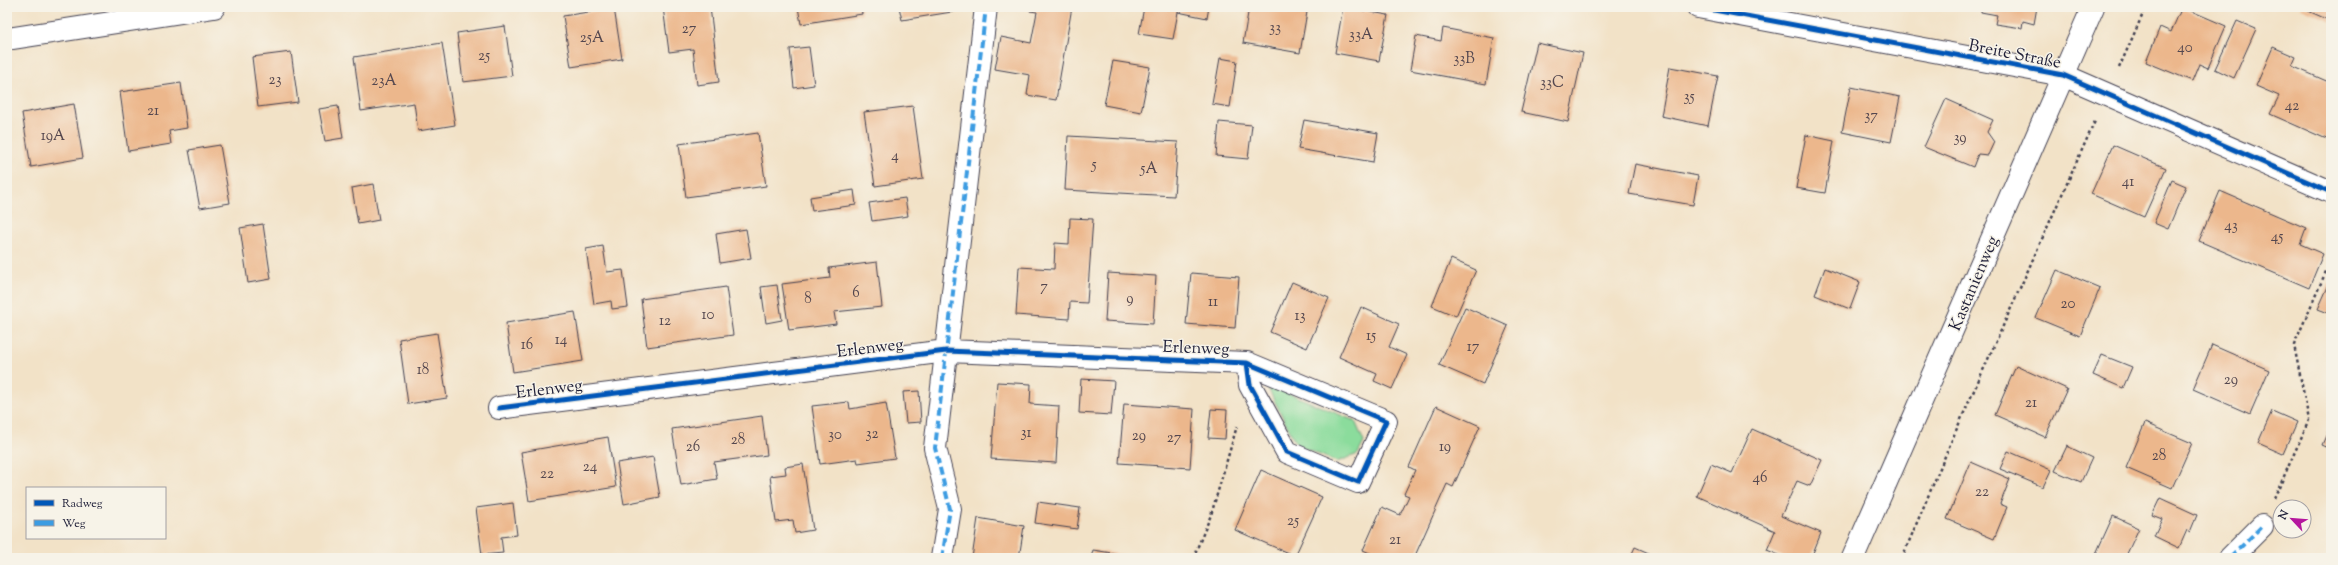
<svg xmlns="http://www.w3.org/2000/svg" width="2338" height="565" viewBox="0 0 2338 565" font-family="'Sorts Mill Goudy',serif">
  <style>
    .green { fill: #8bdc9c; stroke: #567f6c }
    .building { fill: #ecb78c }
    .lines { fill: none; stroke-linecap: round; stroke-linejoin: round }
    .minor-casing { stroke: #413f50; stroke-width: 24 }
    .path { stroke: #413f50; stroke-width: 2.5; stroke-dasharray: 3 3; stroke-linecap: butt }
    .minor { stroke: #fff; stroke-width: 22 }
    .quiet { stroke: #3c9ce2; stroke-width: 4; stroke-dasharray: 8 4; stroke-linecap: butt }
    .cycleway-casing { stroke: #f7f3e8; stroke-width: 8 }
    .cycleway { stroke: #0057b8; stroke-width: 5 }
    .labels { text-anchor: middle; stroke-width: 3; stroke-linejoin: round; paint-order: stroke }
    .number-label { font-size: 15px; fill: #54474f }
    .street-label { font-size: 17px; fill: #22223b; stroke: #f7f3e8 }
  </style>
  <rect width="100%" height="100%" fill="#f7f3e8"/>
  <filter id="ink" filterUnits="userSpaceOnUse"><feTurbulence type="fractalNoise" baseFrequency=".025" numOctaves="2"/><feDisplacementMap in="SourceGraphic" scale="8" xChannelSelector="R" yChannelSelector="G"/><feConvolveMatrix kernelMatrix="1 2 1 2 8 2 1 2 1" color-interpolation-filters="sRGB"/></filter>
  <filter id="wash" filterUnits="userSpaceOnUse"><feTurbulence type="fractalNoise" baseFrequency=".012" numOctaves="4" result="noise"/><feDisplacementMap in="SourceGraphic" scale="16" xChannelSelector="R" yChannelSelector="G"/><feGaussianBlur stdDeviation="0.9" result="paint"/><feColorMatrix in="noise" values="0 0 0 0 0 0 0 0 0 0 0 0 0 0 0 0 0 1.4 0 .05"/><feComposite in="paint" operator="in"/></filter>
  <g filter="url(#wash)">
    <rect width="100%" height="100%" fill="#f2e2c7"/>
    <!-- green -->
    <path class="green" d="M1269,385L1355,421L1364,442L1358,454L1337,462L1297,445L1269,390Z"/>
    <g id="blocks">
      <!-- building -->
      <path class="building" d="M663,7H710L719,82L697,85L693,49L669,52Z
        M798,7H861L862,14L801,24Z
        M899,7H957L958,11L902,20Z
        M1030,7H1072L1056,100L1027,95L1030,75L995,69L1001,37L1031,43L1037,12L1030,11Z
        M1144,7H1209L1207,18L1178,12L1173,39L1139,34Z
        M1249,7H1296L1295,9L1307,12L1300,53L1243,43Z
        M1343,7L1388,15L1379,61L1335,53Z
        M1981,7H2037L2034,24L2023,21L2022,28L1995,24L1997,15L1981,12Z
        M2182,7L2226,26L2208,68L2199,64L2192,81L2146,62L2160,27L2171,32Z
        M2299,7H2331V21Z
        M614,8L622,59L571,67L563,16Z
        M2237,21L2256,29L2234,78L2215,69Z
        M505,26L512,76L463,82L457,33Z
        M1443,28L1494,38L1486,84L1410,70L1416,36L1441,41Z
        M442,43L455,125L418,131L414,103L361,111L354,57Z
        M1537,43L1583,53L1568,122L1521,112Z
        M809,47L814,85L794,88L790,49Z
        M2273,47L2296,57L2292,66L2331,83V141L2270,114L2279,96L2256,86Z
        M291,52L298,102L258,107L252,57Z
        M1220,58L1237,61L1230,107L1212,104Z
        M1113,61L1150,67L1141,112L1104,105Z
        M1670,67L1718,76L1708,126L1661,116Z
        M181,83L187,128L169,131L171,144L128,151L120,92Z
        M1851,87L1900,97L1891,142L1842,132Z
        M1946,99L1993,120L1987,132L1994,142L1988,155L1978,154L1973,167L1924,147Z
        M74,104L83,158L31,167L22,113Z
        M338,106L343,138L325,141L319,109Z
        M913,106L923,179L875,186L864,112Z
        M1304,120L1378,133L1373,162L1298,149Z
        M1219,122L1252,125L1248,159L1216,156Z
        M758,133L766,186L686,197L679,144Z
        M1806,135L1834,141L1825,193L1796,188Z
        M1068,136L1178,142L1174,196L1065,190Z
        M220,145L230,203L200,208L189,150Z
        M2113,145L2166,168L2144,217L2091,194Z
        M1635,164L1698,176L1693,205L1629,194Z
        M2172,180L2186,186L2168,229L2154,223Z
        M373,184L379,220L358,224L352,188Z
        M854,190L856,205L812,211L810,197Z
        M2220,191L2306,228L2300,244L2323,254L2309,288L2199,241Z
        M905,198L908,216L872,221L869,203Z
        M1070,218L1093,219L1087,303L1070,302L1069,319L1016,315L1019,267L1054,269L1055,243L1069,244Z
        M263,224L271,279L248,283L240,228Z
        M746,229L751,258L720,263L716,234Z
        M603,246L607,272L623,270L628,307L612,309L611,301L594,304L586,249Z
        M1451,259L1476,270L1456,316L1432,306Z
        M877,262L882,307L834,312L836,324L789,330L782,284L830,278L829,268Z
        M1825,268L1860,282L1850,309L1815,295Z
        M2057,270L2100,288L2080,336L2036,318Z
        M1108,273L1156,276L1153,324L1105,321Z
        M1191,273L1239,277L1235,328L1186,324Z
        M2331,280V314L2318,309Z
        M1292,282L1329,298L1307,348L1270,332Z
        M777,285L782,320L766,323L761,287Z
        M726,287L733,335L647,347L641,299Z
        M1361,307L1399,324L1389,347L1407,355L1392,389L1374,381L1377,374L1339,357Z
        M1465,307L1508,326L1483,384L1439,365Z
        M575,312L583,361L513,372L506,323Z
        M437,333L447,398L408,404L399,339Z
        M2212,345L2269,370L2250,414L2193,389Z
        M2102,355L2132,367L2123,388L2093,375Z
        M2016,366L2067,389L2045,437L1995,415Z
        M1081,379L1114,381L1111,415L1079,413Z
        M997,382L1031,384L1030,404L1059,406L1056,463L991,459Z
        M919,391L921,422L906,423L903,392Z
        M849,402L850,409L886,403L895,458L858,463L857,459L820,464L812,406Z
        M1124,404L1194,409L1190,468L1119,463Z
        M1436,406L1480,426L1453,487L1447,484L1414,558H1381L1363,550L1382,507L1400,515L1409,496L1404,494L1415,470L1409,467Z
        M1211,409L1227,410L1225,439L1208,438Z
        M2272,411L2297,422L2283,454L2258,443Z
        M762,416L767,455L714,462L717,479L681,485L672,429Z
        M2145,423L2192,443L2172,488L2126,468Z
        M2331,424V449L2322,445Z
        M1752,429L1822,460L1810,486L1797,481L1781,516L1821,533L1811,558H1786L1767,550L1775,531L1697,496L1711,464L1732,473Z
        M608,437L616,487L529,501L521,452Z
        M2067,446L2092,458L2081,482L2055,471Z
        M2008,451L2051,470L2043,487L2000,469Z
        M653,457L660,497L624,504L617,463Z
        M1971,462L2010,479L2000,504L2007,507L1994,539L1947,519Z
        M803,464L813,530L795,533L793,520L776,522L770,476L786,474L785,467Z
        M1261,470L1322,497L1295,556L1235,530Z
        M2160,498L2197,515L2190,532L2187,530L2179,548L2154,536L2162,519L2152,515Z
        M1038,502L1080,508L1077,529L1035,523Z
        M513,503L517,535L501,537L503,553L482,555L476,508Z
        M2113,516L2139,528L2125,558H2094Z
        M978,518L1024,526L1019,558H972Z
        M1635,547L1660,558H1630Z
        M1093,550L1137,557L1136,558H1091Z"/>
    </g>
  </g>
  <g filter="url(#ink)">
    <use href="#blocks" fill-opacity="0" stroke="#413f50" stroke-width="1"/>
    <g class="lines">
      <defs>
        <path id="minor" d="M1698,7L2063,75L2331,192
          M7,39L214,7
          M499,408L946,351L1247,363L1386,421L1358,482L1287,452L1250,385L1247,363
          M942,558L950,509L935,448L986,7
          M1853,558L2093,7
          M2230,558L2262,526"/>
      </defs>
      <!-- minor casing -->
      <use href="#minor" class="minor-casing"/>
      <!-- path -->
      <path class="path" d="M2119,68L2146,7
        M2274,499L2309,420L2294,345L2331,260
        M1193,558L1211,515L1237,426
        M1902,558L1954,435L2095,121"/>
      <!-- minor -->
      <use href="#minor" class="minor"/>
      <!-- quiet -->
      <path class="quiet" d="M942,558L950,509L935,448L986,7
        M2230,558L2262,526"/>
      <defs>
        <path id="cycleway" d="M1698,7L2063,75L2331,192
          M499,408L946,351L1247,363L1386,421L1358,482L1287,452L1250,385L1247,363"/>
      </defs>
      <!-- cycleway casing -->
      <use href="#cycleway" class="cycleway-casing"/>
      <!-- cycleway -->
      <use href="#cycleway" class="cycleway"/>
    </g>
  </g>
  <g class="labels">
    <!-- number labels -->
    <g class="number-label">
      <text x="1275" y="32">33</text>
      <text x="689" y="33">27</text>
      <text x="1361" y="39">33A</text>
      <text x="592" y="42">25A</text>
      <text x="2185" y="52">40</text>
      <text x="484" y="60">25</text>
      <text x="1464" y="63">33B</text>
      <text x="275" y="84">23</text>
      <text x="384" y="85">23A</text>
      <text x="1552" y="87">33C</text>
      <text x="1689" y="101">35</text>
      <text x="2292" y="110">42</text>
      <text x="153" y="115">21</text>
      <text x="1871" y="120">37</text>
      <text x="53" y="140">19A</text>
      <text x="1960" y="142">39</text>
      <text x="895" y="160">4</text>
      <text x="1094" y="169">5</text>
      <text x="1149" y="173">5A</text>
      <text x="2128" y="186">41</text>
      <text x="2231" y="230">43</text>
      <text x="2277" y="241">45</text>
      <text x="1044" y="291">7</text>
      <text x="856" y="297">6</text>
      <text x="808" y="303">8</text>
      <text x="1130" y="303">9</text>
      <text x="1213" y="306">11</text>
      <text x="2068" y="308">20</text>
      <text x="708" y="319">10</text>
      <text x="1300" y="320">13</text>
      <text x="665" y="325">12</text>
      <text x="1371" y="340">15</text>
      <text x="561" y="344">14</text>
      <text x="527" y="349">16</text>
      <text x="1473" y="351">17</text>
      <text x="423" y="374">18</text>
      <text x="2231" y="384">29</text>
      <text x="2031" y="407">21</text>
      <text x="1026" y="437">31</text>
      <text x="872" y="438">32</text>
      <text x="835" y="439">30</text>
      <text x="1139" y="440">29</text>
      <text x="1174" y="442">27</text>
      <text x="738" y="444">28</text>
      <text x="693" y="451">26</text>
      <text x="1445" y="451">19</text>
      <text x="2159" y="460">28</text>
      <text x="590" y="471">24</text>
      <text x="547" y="478">22</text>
      <text x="1760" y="482">46</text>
      <text x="1982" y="496">22</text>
      <text x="1293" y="525">25</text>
      <text x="1395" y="544">21</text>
    </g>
    <!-- street labels -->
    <g class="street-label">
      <text transform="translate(2015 53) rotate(11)" y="6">Breite Straße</text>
      <text transform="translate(1973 283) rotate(-67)" y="6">Kastanienweg</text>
      <text transform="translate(870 347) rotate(-7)" y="6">Erlenweg</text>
      <text transform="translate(1196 347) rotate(2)" y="6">Erlenweg</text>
      <text transform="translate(549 388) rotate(-7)" y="6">Erlenweg</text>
    </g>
  </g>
  <!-- margin -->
  <rect width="2338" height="565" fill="none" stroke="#f7f3e8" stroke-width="24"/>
  <!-- legend -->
  <rect x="26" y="487" width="140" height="52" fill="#f7f3e8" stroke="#a29fa3"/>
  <rect x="34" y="500" width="20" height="6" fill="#0057b8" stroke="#a29fa3"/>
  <text x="62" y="507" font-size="12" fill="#22223b">Radweg</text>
  <rect x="34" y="520" width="20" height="6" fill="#3c9ce2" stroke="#a29fa3"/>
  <text x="62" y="527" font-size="12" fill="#22223b">Weg</text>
  <!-- north arrow -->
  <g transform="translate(2292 519) rotate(296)"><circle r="19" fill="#f7f3e8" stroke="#a29fa3"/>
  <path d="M0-3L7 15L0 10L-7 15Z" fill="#b5179e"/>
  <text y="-6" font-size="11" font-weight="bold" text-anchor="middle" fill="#22223b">N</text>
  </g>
</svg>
